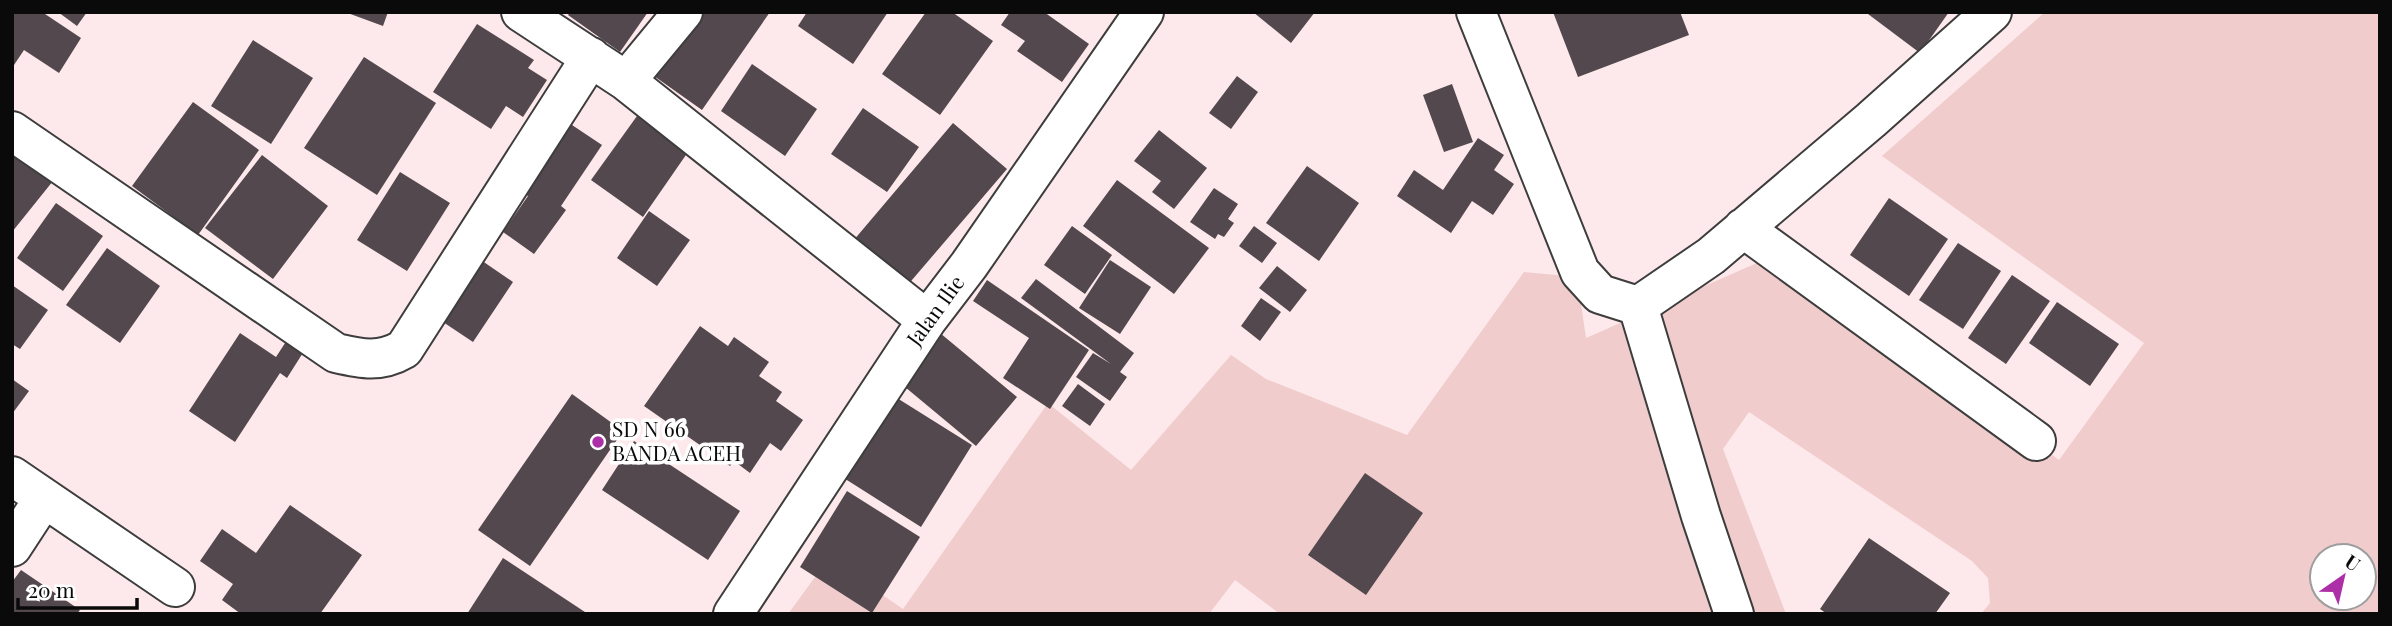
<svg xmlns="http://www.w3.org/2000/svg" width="2392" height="626" viewBox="0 0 2392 626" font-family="'Playfair Display',serif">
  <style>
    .farmland { fill: #f0cccc; fill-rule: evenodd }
    .building { fill: #52484d }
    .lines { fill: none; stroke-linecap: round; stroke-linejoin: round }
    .minor-casing { stroke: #3d3d3d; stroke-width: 42 }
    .minor { stroke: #fff; stroke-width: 38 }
    .poi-dot { fill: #ad2fa7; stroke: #fff; stroke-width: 2.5 }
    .labels { text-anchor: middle; stroke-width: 7; stroke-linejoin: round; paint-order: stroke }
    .street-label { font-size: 21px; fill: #0a0a0a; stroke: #fff }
    .poi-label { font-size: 21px; fill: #0a0a0a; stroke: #fff; text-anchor: start }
  </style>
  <rect width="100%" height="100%" fill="#fde9eb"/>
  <!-- farmland -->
  <path class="farmland" d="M2045,12H2380V614H1981L1990,603L1988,578L1972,561L1749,412L1723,449L1786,614H1280L1235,580L1209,614H788L829,558L903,609L1048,403L1131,470L1231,355L1266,379L1407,435L1524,272L1577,277L1586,338L1782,252L2059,460L2144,343L1882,156ZM2322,556H2364V598H2322Z"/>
  <!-- building -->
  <path class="building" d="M12,12H42L81,38L59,73L24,50L12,68Z
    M58,12H87L77,26Z
    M345,12H388L383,26Z
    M570,12H648L620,52L568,15Z
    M699,12H770L702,110L654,76Z
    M807,12H888L853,64L798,26Z
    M926,12H952L993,41L940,115L882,74Z
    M1010,12H1044L1089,44L1062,82L1017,51L1025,41L1001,25Z
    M1253,12H1315L1291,43Z
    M1553,12H1680L1689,35L1578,77Z
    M1869,12H1949L1920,53L1868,14Z
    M477,24L534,60L528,68L547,80L523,117L506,106L491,129L433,92Z
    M253,40L313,78L271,144L211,106Z
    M364,57L436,103L377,195L304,148Z
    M752,64L817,109L785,156L721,111Z
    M1237,76L1258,92L1231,129L1209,113Z
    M1452,84L1473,142L1444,152L1423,95Z
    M193,102L259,150L198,235L132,186Z
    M863,108L919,147L887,192L831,154Z
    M637,116L688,152L643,217L591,180Z
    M566,121L602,145L561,206L566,210L534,254L503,232L528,196L519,190Z
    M953,123L1007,169L906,287L853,241Z
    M1159,130L1207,168L1174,209L1152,192L1161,181L1134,161Z
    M1478,138L1504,155L1494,170L1514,184L1493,215L1472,201L1451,233L1397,196L1414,170L1443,190Z
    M12,149L53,181L12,232Z
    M262,155L328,206L273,279L205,228Z
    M1307,166L1359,203L1319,261L1266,223Z
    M400,172L450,203L407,271L357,240Z
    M1117,180L1209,248L1174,294L1083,226Z
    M1214,188L1238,204L1228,219L1234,223L1224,237L1218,234L1215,239L1190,222Z
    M1889,198L1948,239L1909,296L1850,255Z
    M56,203L103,236L63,291L17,258Z
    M649,211L690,240L657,286L617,258Z
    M1072,226L1112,255L1085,294L1044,265Z
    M1254,226L1277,243L1262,263L1239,246Z
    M1958,243L2001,271L1963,329L1919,300Z
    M107,248L160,286L120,343L66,305Z
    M475,256L513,282L473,342L434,316Z
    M1110,260L1151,287L1120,334L1079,308Z
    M1277,266L1307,290L1290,312L1259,288Z
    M2012,275L2050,301L2006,364L1968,338Z
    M1036,279L1134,353L1120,372L1127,377L1110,401L1076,377L1093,353L1111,364L1021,298Z
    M987,280L1089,350L1050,409L1003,378L1029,338L973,301Z
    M12,285L48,310L20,349L12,344Z
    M1261,298L1281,312L1260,341L1241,326Z
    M2057,302L2119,344L2090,386L2029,343Z
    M700,326L728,346L734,337L769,362L759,376L782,392L776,401L803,420L781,451L770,443L750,473L734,461L730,466L644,406Z
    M240,333L276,357L289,337L306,348L287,378L280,373L235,442L189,411Z
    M940,333L1017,397L976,446L899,382Z
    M12,379L29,391L12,414Z
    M1078,384L1105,404L1090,426L1062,406Z
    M889,393L972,445L921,527L839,475Z
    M572,394L623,431L530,566L478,530Z
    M634,441L740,511L708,560L602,490Z
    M1365,473L1423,513L1366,595L1308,555Z
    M847,491L920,537L872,613L800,567Z
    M290,505L362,555L320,614H241L222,600L233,584L200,561L222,529L256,553Z
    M1869,538L1950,593L1935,614H1827L1820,609Z
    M503,558L588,614H467Z
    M21,570L80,610L77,614H12V582Z"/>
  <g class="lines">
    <defs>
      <path id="minor" d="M521,12L626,81L927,320
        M1476,12L1580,272L1600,294L1638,306L1711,256L1871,120L1992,12
        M626,81L683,12
        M12,131L336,353C362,359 380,363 404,349L591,57
        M1743,228L2036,441
        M1638,306L1701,516L1734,614
        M12,476L175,587
        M12,547L44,498
        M733,614L927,320L969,265L1144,12"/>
    </defs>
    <!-- minor casing -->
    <use href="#minor" class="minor-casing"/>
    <!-- minor -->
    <use href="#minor" class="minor"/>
  </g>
  <!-- markers -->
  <circle class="poi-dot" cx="598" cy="442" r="7"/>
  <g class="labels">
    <!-- street labels -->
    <g class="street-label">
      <text transform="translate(936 311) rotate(-54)" y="7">Jalan Ilie</text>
    </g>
    <!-- poi labels -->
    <g class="poi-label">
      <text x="612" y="437">SD N 66<tspan x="612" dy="24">BANDA ACEH</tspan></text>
    </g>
  </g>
  <!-- border -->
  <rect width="2392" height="626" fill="none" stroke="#0a0a0a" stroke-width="28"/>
  <!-- north arrow -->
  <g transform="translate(2343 577) rotate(34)"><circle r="33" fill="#ffffff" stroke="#9d9d9d" stroke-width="2"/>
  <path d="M0-5L12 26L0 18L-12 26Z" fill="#ad2fa7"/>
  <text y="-10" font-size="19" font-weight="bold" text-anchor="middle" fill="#0a0a0a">U</text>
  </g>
  <!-- scale -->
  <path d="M18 598v10h119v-10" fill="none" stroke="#0a0a0a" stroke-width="3.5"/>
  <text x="28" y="598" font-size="21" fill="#0a0a0a" stroke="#ffffff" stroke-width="5" paint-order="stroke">20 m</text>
</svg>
